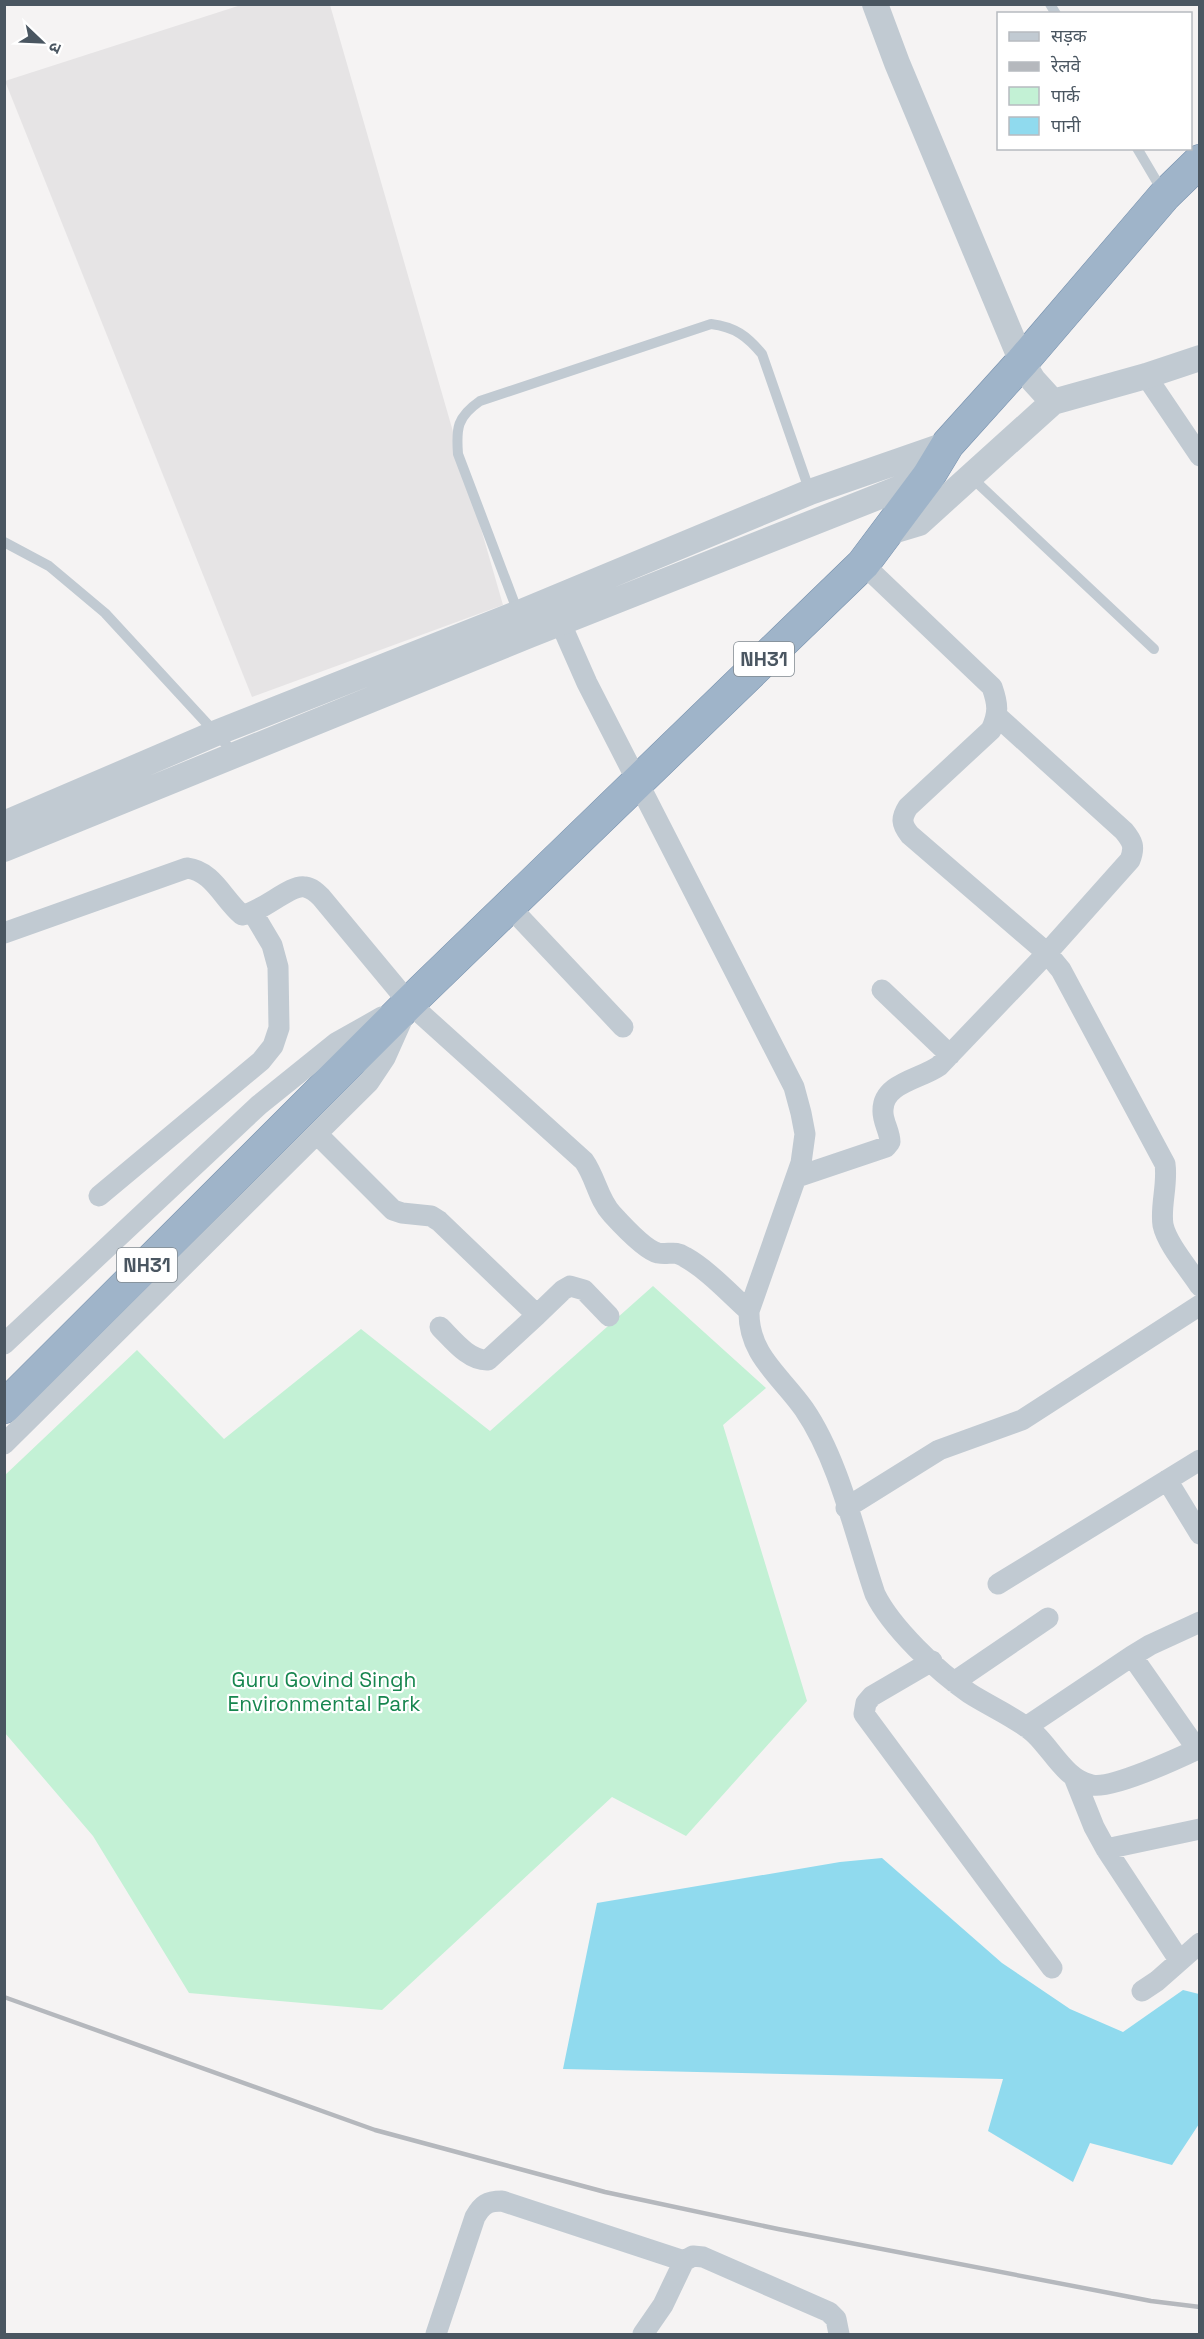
<svg xmlns="http://www.w3.org/2000/svg" width="1204" height="2339" viewBox="0 0 1204 2339" font-family="'Space Grotesk','Noto Sans Devanagari',sans-serif">
  <style>
    .education { fill: #e6e4e5 }
    .green { fill: #c3f1d5 }
    .water { fill: #90daee }
    .lines { fill: none; stroke-linecap: round; stroke-linejoin: round }
    .trunk-casing { stroke: #7690ad; stroke-width: 34 }
    .service { stroke: #c1cad2; stroke-width: 10 }
    .minor { stroke: #c1cad2; stroke-width: 21 }
    .tertiary { stroke: #c1cad2; stroke-width: 26 }
    .trunk { stroke: #9fb4c9; stroke-width: 33 }
    .rail { stroke: #b5b8bd; stroke-width: 4.5 }
    .labels { text-anchor: middle; stroke-width: 4.5; stroke-linejoin: round; paint-order: stroke }
    .shield { fill: #fff; stroke: #808990; stroke-width: 1.5 }
    .shield-label { font-size: 20px; font-weight: bold; fill: #4a5661 }
    .park-label { font-size: 21px; fill: #17864f; stroke: #fff }
  </style>
  <rect width="100%" height="100%" fill="#f5f3f3"/>
  <!-- education -->
  <path class="education" d="M241,5H330L503,605L252,697L5,81Z"/>
  <!-- green -->
  <path class="green" d="M653,1286L766,1388L723,1425L807,1701L686,1836L612,1797L382,2010L189,1993L93,1836L5,1733L4,1476L137,1350L224,1439L361,1329L490,1431Z"/>
  <!-- water -->
  <path class="water" d="M882,1858L1002,1963L1070,2009L1123,2032L1183,1990L1199,1994V2124L1172,2165L1090,2143L1073,2182L988,2131L1003,2079L563,2069L597,1903L840,1862Z"/>
  <g class="lines">
    <defs>
      <path id="trunk" d="M4,1407L409,1003L863,564L928,477L948,444L1022,362L1165,195L1200,161"/>
    </defs>
    <!-- trunk casing -->
    <use href="#trunk" class="trunk-casing"/>
    <!-- service -->
    <path class="service" d="M1050,4L1056,14
      M1137,148L1163,192
      M971,477L1154,649
      M4,542L49,566L105,613L235,754
      M519,615L458,454C456,428 457,417 480,401L711,324C735,327 747,336 762,354L810,492"/>
    <!-- minor -->
    <path class="minor" d="M1146,376L1200,456
      M863,564L992,687C998,704 999,713 991,730L908,807C901,818 901,824 910,835L1047,953L1061,970L1165,1164C1168,1185 1160,1206 1163,1225C1167,1244 1189,1269 1200,1286
      M561,624L587,683L794,1087L801,1113L805,1134L801,1163L749,1311C748,1355 781,1376 804,1409C839,1460 855,1535 875,1594C891,1627 938,1672 969,1693C989,1706 1019,1719 1035,1734C1053,1751 1066,1780 1092,1785C1112,1789 1179,1758 1200,1748
      M510,907L623,1027
      M4,933L187,868C213,871 223,899 242,915C263,912 290,884 305,887C312,888 317,893 321,897L409,1003L584,1161C596,1178 598,1199 612,1214C622,1225 645,1250 658,1253C670,1255 674,1250 685,1257C708,1270 729,1293 749,1311
      M882,990L950,1055
      M317,1134L393,1210L402,1213L431,1216L439,1221L537,1315L563,1290L570,1286L584,1290L609,1316
      M797,1177L886,1147L890,1142C890,1131 882,1121 883,1110C883,1083 921,1079 939,1066L1047,953L1130,860C1135,847 1133,842 1124,831L997,716
      M99,1196L261,1061L273,1046L279,1028L278,967L272,945L253,913
      M440,1327C453,1340 469,1361 488,1360L537,1315
      M4,1344L259,1105L336,1043L382,1017
      M4,1444L369,1082L385,1058L402,1020
      M1167,1480L1200,1534
      M846,1508L939,1450L1022,1420L1200,1305
      M998,1584L1200,1460
      M1132,1656L1197,1749
      M932,1661L872,1696L866,1703L864,1714L1052,1968
      M954,1682L1048,1618
      M1026,1727L1132,1656L1150,1645L1200,1622
      M1074,1777L1094,1827L1106,1849L1179,1960
      M1106,1849L1200,1829
      M1142,1991L1157,1981L1200,1943
      M436,2334L475,2217C482,2205 487,2201 502,2201L684,2261
      M643,2334L663,2305L684,2261L693,2256L703,2257L829,2312L836,2319L839,2334"/>
    <!-- tertiary -->
    <path class="tertiary" d="M875,4L897,63L1022,362L1033,380L1053,402L1146,376L1200,358
      M889,532L919,523L1053,402
      M4,824L216,733L519,613L810,492L948,444
      M4,849L527,636L928,477"/>
    <!-- trunk -->
    <use href="#trunk" class="trunk"/>
    <!-- rail -->
    <path class="rail" d="M4,1997L375,2130L605,2192L778,2229L1151,2301L1200,2307"/>
  </g>
  <g class="labels">
    <!-- shield labels -->
    <g class="shield">
      <rect x="734" y="642" width="60" height="34" rx="4.5"/>
      <rect x="117" y="1248" width="60" height="34" rx="4.5"/>
    </g>
    <g class="shield-label">
      <text x="764" y="666">NH31</text>
      <text x="147" y="1272">NH31</text>
    </g>
    <!-- park labels -->
    <g class="park-label">
      <text x="324" y="1687">Guru Govind Singh<tspan x="324" dy="24">Environmental Park</tspan></text>
    </g>
  </g>
  <!-- border -->
  <rect width="1204" height="2339" fill="none" stroke="#4a5661" stroke-width="12"/>
  <!-- legend -->
  <rect x="997" y="12" width="195" height="138" fill="#ffffff" stroke="#b7bbc0" stroke-width="1.5"/>
  <rect x="1009" y="32" width="30" height="9" fill="#c1cad2" stroke="#b7bbc0" stroke-width="1.5"/>
  <text x="1051" y="42" font-size="18" fill="#4a5661">सड़क</text>
  <rect x="1009" y="62" width="30" height="9" fill="#b5b8bd" stroke="#b7bbc0" stroke-width="1.5"/>
  <text x="1051" y="72" font-size="18" fill="#4a5661">रेलवे</text>
  <rect x="1009" y="87" width="30" height="18" fill="#c3f1d5" stroke="#b7bbc0" stroke-width="1.5"/>
  <text x="1051" y="102" font-size="18" fill="#4a5661">पार्क</text>
  <rect x="1009" y="117" width="30" height="18" fill="#90daee" stroke="#b7bbc0" stroke-width="1.5"/>
  <text x="1051" y="132" font-size="18" fill="#4a5661">पानी</text>
  <!-- north arrow -->
  <g transform="translate(42 42) rotate(113)" stroke="#ffffff" stroke-width="4.5" paint-order="stroke">
  <path d="M0-4.5L10 22L0 15L-10 22Z" fill="#4a5661"/>
  <text y="-9" font-size="16" font-weight="bold" text-anchor="middle" fill="#4a5661">उ</text>
  </g>
</svg>
